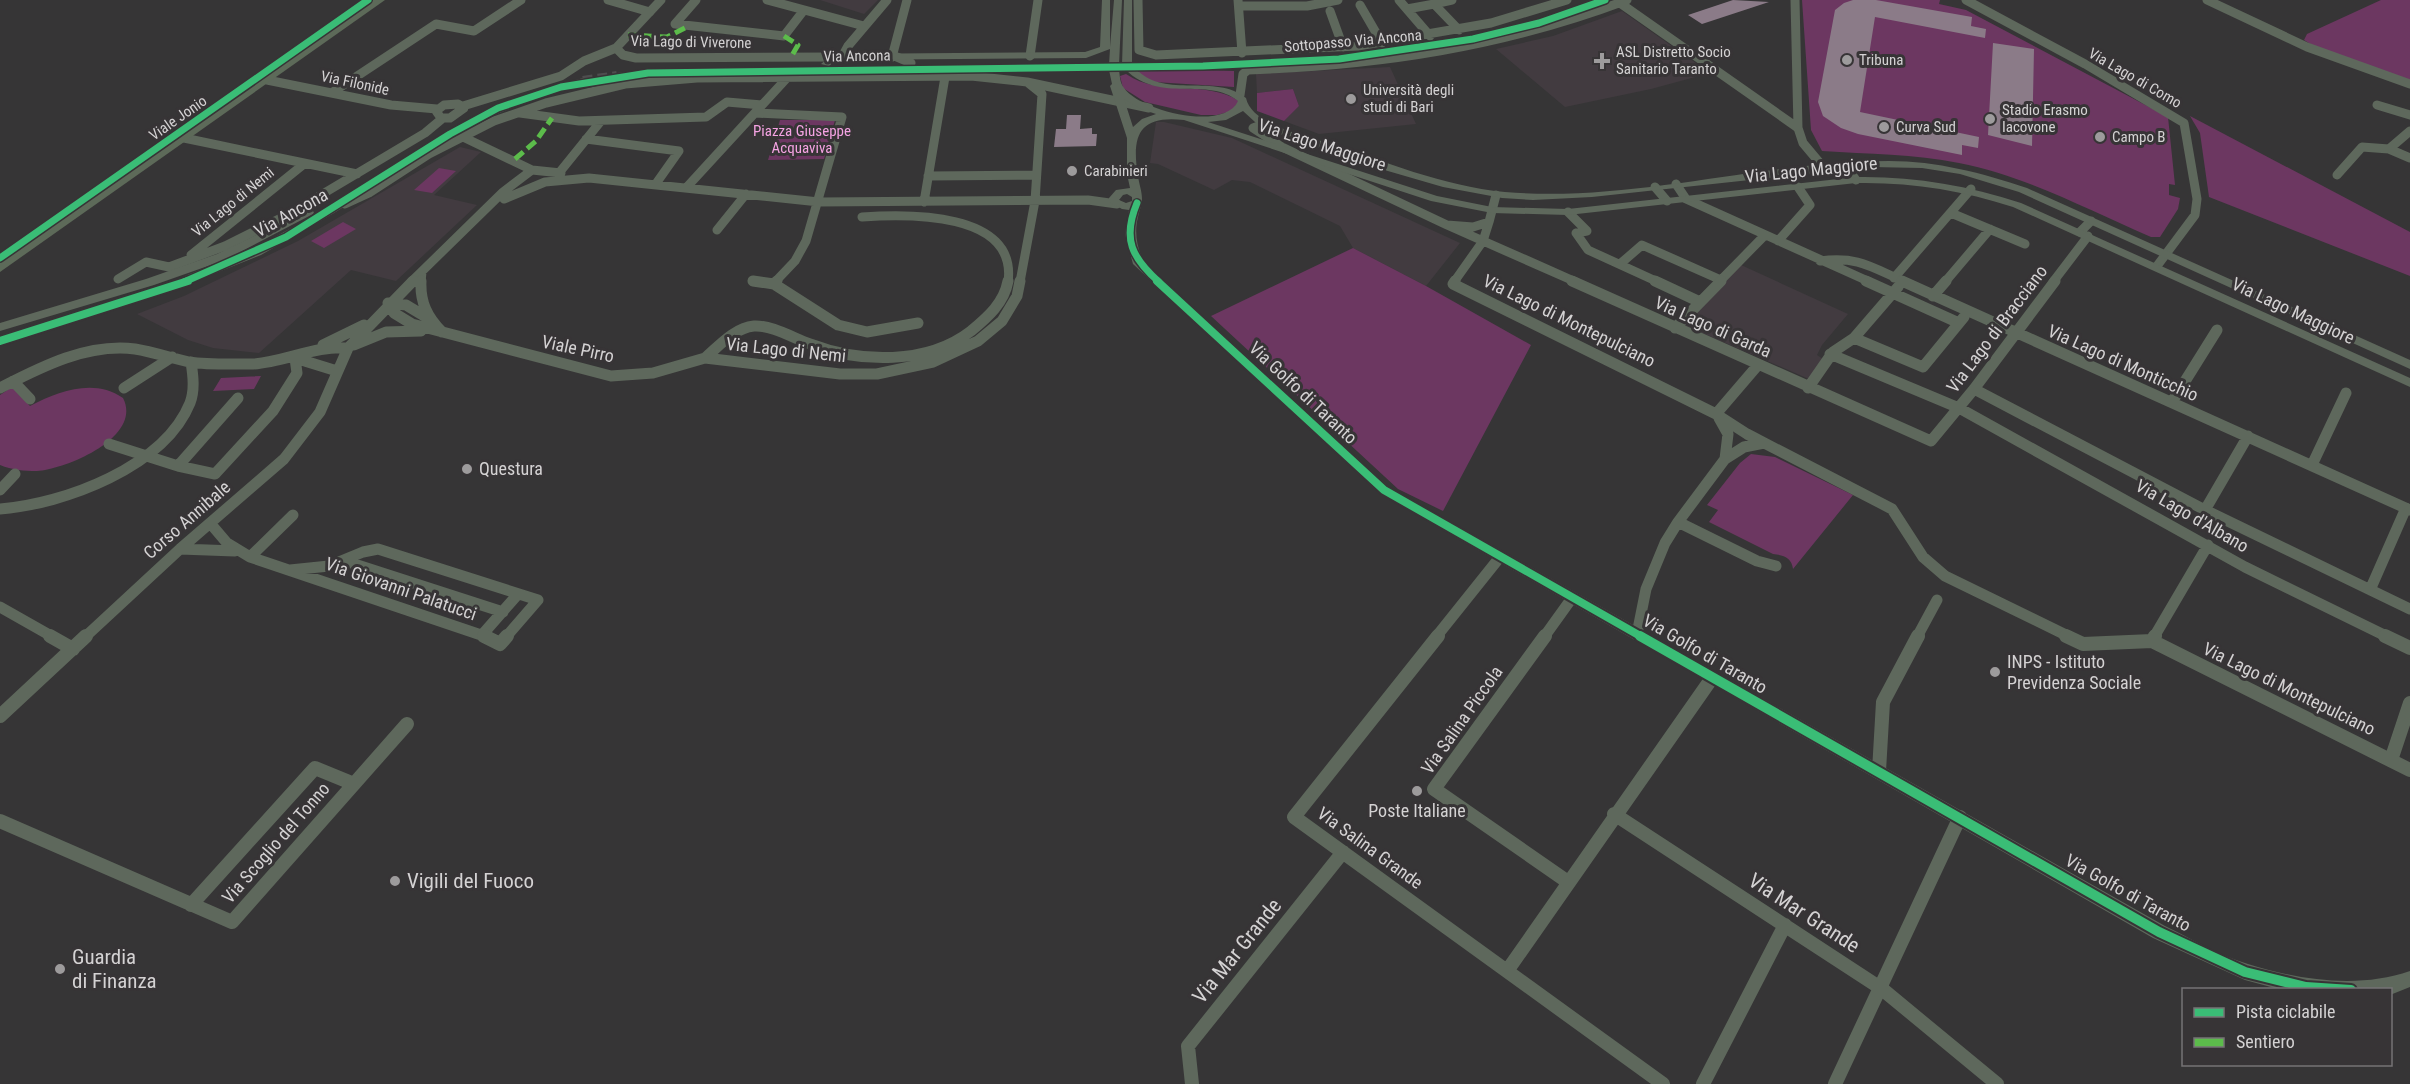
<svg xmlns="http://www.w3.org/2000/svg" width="2410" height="1084" viewBox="0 0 2410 1084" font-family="'Roboto Condensed',sans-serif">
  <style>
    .built { fill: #423b40 }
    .green { fill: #6c3761 }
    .building { fill: #8b7b88 }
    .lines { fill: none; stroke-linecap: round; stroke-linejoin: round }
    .tertiary-tunnel { stroke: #4e4d4e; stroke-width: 10; stroke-dasharray: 10 5; stroke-linecap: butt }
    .minor-far2 { stroke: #5e685c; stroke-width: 9 }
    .minor-far1 { stroke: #5e685c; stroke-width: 11 }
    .minor { stroke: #5e685c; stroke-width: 14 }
    .tertiary { fill: #5e685c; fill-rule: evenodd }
    .secondary { fill: #5d6a59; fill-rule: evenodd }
    .quiet { stroke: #5cbc4b; stroke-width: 5; stroke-dasharray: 11 5; stroke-linecap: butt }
    .cycleway-far2-casing { stroke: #373436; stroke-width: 10 }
    .cycleway-far1-casing { stroke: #373436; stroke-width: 12 }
    .cycleway-casing { stroke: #373436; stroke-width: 14 }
    .cycleway-far2 { stroke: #3abd76; stroke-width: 7 }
    .cycleway-far1 { stroke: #3abd76; stroke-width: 8 }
    .cycleway { stroke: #3abd76; stroke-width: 10 }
    .poi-dot { fill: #9d9b9c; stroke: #373436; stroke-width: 2 }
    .labels { text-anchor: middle; stroke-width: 6; stroke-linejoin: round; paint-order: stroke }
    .far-street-label { font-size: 15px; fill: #d4d2d3; stroke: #373436 }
    .far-poi-label { font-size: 15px; fill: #d4d2d3; stroke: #373436; text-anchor: start }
    .far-park-label { font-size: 15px; fill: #f5a3e3; stroke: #373436 }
    .street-label { font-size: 18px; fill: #d4d2d3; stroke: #373436 }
    .poi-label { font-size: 18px; fill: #d4d2d3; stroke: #373436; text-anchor: start }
    .near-poi-label { font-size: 21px; fill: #d4d2d3; stroke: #373436; text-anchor: start }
    .near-street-label { font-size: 21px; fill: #d4d2d3; stroke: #373436 }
  </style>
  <rect width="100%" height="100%" fill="#363536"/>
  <!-- built -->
  <path class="built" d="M820,0H878L864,14Z
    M1622,11L1710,73L1651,89L1565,107L1496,49L1553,36Z
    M1390,67L1416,124L1319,134L1284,121L1299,106L1293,89L1257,93L1256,74Z
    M1156,122H1164L1232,138L1460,243L1426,286L1353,248L1340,226L1250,182L1232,180L1214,190L1158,164L1150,163Z
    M460,147L481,152L434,195L477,205L396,281L351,270L259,353L213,348L188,340L137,314L184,296L298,241Z
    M1741,265L1848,314L1822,345L1817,355L1823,359L1809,379L1684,325Z"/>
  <!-- green -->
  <path class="green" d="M1802,0H1940L1939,4L1966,10L2168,117L2175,185L2169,184V195L2180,198L2178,209L2160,237H2151C2088,210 2026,176 1959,163C1914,154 1868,154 1822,151L1811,130Z
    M2381,0H2410V83L2317,48L2304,40L2307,34Z
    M1139,69L1234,71V87L1154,82L1139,74Z
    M1126,74C1161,98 1205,79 1239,101L1232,111L1217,115H1201L1145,102L1123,88L1120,76Z
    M1293,89L1299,106L1284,121L1257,111V93Z
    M2190,116L2410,232V276L2209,197L2200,133Z
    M780,120H835L824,159L768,160Z
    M439,168L456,171L432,193L414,190Z
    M343,222L356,229L324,248L311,241Z
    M1353,248L1426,286L1531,345L1443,511L1398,489L1211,316Z
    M261,376L254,389L213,391L221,378Z
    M12,387L30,406C59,391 94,378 123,398C143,437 67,469 37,471C24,471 12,470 0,465V395Z
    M1751,454L1775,457L1853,495L1793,569C1792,558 1784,555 1773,554L1709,522L1718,510L1707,505L1740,463Z"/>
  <!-- building -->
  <path class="building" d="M1733,0L1769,2L1702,24L1688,15Z
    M1853,0H1876L1972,17L1971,26L1986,29L1985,38L1875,17L1860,112L1979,137L1978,148L1962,145V155L1858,134L1841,128L1823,116L1818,102L1835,10L1844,3Z
    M1993,43L2034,49L2032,146L1988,135Z
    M1067,115H1081L1080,129L1092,128V134H1097L1096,146L1054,147L1056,129H1066Z"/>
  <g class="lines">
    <!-- tertiary-tunnel -->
    <path class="tertiary-tunnel" d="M583,81L617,76"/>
    <!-- minor-far2 -->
    <path class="minor-far2" d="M608,0L650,12
      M696,0L675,24L784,36L804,10
      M767,0L864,26
      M1138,0L1139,50L1156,55L1358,46L1491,23L1567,0
      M1238,0L1242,53
      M1399,0L1430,36
      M1452,0L1434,4L1459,30
      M1795,0L1798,128L1803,143L1824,168
      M1966,0L2085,64L2184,123L2197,199L2195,215L2157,266
      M2207,0L2307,47L2410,84
      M1620,3L1798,128
      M1360,5L1382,43
      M1239,6H1307L1338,0
      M1407,9L1434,4
      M1330,11L1343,47
      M616,48L623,55L636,58L833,57
      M1030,56L1038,0
      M842,57L848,46L887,0
      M892,57L907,0
      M897,57L911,63
      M267,80L391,105L437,109
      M333,92L436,24L474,31L521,0
      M1240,95L1243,74L1248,70C1381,65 1502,47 1627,0
      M458,104L464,108L450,118H441L436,111L444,105Z
      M2377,105L2410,115
      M463,106L561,76L584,61L616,48L661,0
      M520,113L579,121L706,117L727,102L762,105
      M755,113L842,117L806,241L795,261L775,282
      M1277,129L1261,125L1253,128L1282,147L1447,225L1473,227L1489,222L1496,195
      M463,137L532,170L561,173
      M184,138L357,174
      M586,139L679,151L655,185
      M2389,149L2410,158
      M1847,167L1856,180
      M559,173L601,121
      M2337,175L2362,147L2389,149L2410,131
      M928,176L1036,175
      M1676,184L1686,199L1870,282
      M1655,187L1667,201
      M686,188L786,79
      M504,199L545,182L589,178L819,202L1088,200L1117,204
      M924,202L945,77
      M345,204L369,193L429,154L494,121L546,103L625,84L697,78L971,76L1027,82L1149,108
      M1568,212L1587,231L1576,233L1588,250L1658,282
      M1951,213L2025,244
      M862,217C907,214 1018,211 1008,282
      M1447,225L1576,282
      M717,230L746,194
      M2080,232L2091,221
      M1778,241L1810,205L1798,187
      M191,255L304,164
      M1820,261C1858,256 1871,267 1905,282
      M1620,264L1642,245L1721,280
      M1894,278L1971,189
      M118,279L146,262L169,267L225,246L289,214L425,133L443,118
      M753,281L763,282
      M411,282L503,192L532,170
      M421,282L422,272
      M1020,282L1035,201L1042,94L1027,82
      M1454,282L1483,241L1489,222
      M1719,282L1765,235
      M1945,282L1990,229
      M2053,282L2088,236"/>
    <!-- minor-far1 -->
    <path class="minor-far1" d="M421,281C420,302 427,317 442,332
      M753,281L774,284L838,325L867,332L918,323
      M1455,281L1453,284L1716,414L1747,434L1892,509L1923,557L1945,576L2070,637
      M1572,281L1931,441L1974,389L2055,281
      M1655,281L1700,302
      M1866,281L1959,323
      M1902,281L2410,510
      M774,284L777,281
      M1933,296L1946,281
      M388,303L394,313L412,324L611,376L653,373L705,358L840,374H877L933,362L978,341L1002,321L1017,296L1020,281
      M388,303L406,305L426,317
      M1675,328L1721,281
      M1854,338L1923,367L1964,317
      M323,345L364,325
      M354,345L386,332L421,331
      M1830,354L1959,408L2245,567L2388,637
      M295,358L337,371
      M705,358C719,346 734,328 754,326C772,325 793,338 810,344C860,363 927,365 971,331C988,317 1004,303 1008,281
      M13,381L30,399
      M0,388C41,367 87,343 135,349C153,352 171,358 189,362C209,365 233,364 253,364C285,362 316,345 348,348
      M124,388L172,357
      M1808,388L1833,352L1854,338L1898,287
      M1974,389L2205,510L2410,609
      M2172,402L2217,330
      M1716,414L1758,365
      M1719,418L1728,434L1725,459
      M109,444L178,466L238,398
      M2312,465L2346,393
      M178,466L215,474L273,411L297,373L295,358
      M0,490L15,474
      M0,509C64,504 164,467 190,403C195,390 193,375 191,362
      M2205,510L2248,436
      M1678,522L1757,561L1776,566
      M210,523L227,543L250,557L487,637
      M180,549L235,551
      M250,557L293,515
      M345,561L503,612
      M290,570L329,566L363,552L378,549L538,600L506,637
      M2370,590L2406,508
      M0,607L53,637
      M1637,634L1646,589L1665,543L1678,522L1725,459L1744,447L1764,443
      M482,635L518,594
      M85,637L180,549L284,459L320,412L348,348L413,281
      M1436,637L1500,557
      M1544,637L1572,598
      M1917,637L1937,600
      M2154,637L2208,545"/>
    <!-- minor -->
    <path class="minor" d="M50,636L73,649
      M484,636L500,644L507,636
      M1438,636L1294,817L1663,1084
      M1545,636L1434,789L1568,882
      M2066,636L2083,644L2152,641L2155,636
      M2385,636L2410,648
      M2152,641L2410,770
      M0,716L86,636
      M2391,760L2410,703
      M1879,771L1883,702L1918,636
      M1614,814L1882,989L1997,1084
      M0,821L232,922L407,724
      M191,905L315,768L354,784
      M1507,971L1712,678
      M1192,1084L1188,1046L1343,852
      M1703,1084L1785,925
      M1835,1084L1960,817"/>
    <!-- tertiary -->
    <path class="tertiary" d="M1102,0H1110V47L1114,0H1122L1119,65H1122L1124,0H1132V64C1245,63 1357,57 1469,37C1492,33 1517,27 1540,20C1562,12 1586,0 1609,0C1597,10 1574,14 1559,19C1424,66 1278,68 1137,70C1166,99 1215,73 1246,98C1251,124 1303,135 1325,142C1384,161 1442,186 1505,192C1633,203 1761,161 1889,161C1937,161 1982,173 2027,188L2410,360V369L2019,192L1960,174L1922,168L1871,167L1592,197L1533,200L1502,198L1443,187L1381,169L1277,133L1255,122L1243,111L1226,120L1208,122L1437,196L1492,207L1568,209L1856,177C1913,176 1966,185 2021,203L2410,378V387L2013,207C1961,190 1911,182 1856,183L1568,215L1492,213L1431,201L1184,120C1140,115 1131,134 1138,176C1139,184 1142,191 1142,199C1142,205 1139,211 1138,217C1134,233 1137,248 1144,262L1389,487L2165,926C2192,939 2220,956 2248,964C2300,980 2358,989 2410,971V987L2390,995V990H2282L2245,980L2153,938L1379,493L1133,264L1125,234L1129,210L1122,209L1109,202V198L1116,190L1130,188L1127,174V138L1110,86L1112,84L1109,70L648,76L617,79L612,76L617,73L648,70L1109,65L1110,49L1086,58L836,60L829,66L821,64L833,54L1085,52L1100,47ZM1119,70H1126C1160,104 1208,76 1238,101C1224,132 1140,111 1124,88C1120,83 1120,77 1119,70ZM1124,99L1141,109L1156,114L1142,119L1133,127ZM1127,194L1132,197V201L1126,203L1119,200L1123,195Z
      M583,78L586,79V83L549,93L482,120L334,213L261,255L155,297L0,345V337L147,291L253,249L326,209L474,116L543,89Z
      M309,209L314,212L313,214L225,260L154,285L0,331V323L146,279L217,254Z"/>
    <!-- secondary -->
    <path class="secondary" d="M373,0H385L0,272V261Z"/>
    <!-- quiet -->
    <path class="quiet" d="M628,35L667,37L689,26
      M784,36L798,45L791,57
      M515,159L536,141L552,118"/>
    <defs>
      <path id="cycleway-far2" d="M1137,203C1122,239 1132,258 1159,282
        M0,258L368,0
        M184,282L286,237L450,134L498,108L561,87L648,73L1203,66L1339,59L1473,39L1539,23L1605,0"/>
      <path id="cycleway-far1" d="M1157,281L1384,490L1642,637
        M0,341L188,281"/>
      <path id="cycleway" d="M1640,636L2159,932L2245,972L2306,987L2351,990"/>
    </defs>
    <!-- cycleway-far2 casing -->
    <use href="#cycleway-far2" class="cycleway-far2-casing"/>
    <!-- cycleway-far1 casing -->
    <use href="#cycleway-far1" class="cycleway-far1-casing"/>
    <!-- cycleway casing -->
    <use href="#cycleway" class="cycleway-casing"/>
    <!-- cycleway-far2 -->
    <use href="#cycleway-far2" class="cycleway-far2"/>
    <!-- cycleway-far1 -->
    <use href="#cycleway-far1" class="cycleway-far1"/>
    <!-- cycleway -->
    <use href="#cycleway" class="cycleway"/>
  </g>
  <!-- markers -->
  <g class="poi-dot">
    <circle cx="1847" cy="60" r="6"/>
    <path d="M1599 52h6v6h6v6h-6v6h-6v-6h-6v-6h6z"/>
    <circle cx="1351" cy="99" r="6"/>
    <circle cx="1990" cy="119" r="6"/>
    <circle cx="1884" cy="127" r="6"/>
    <circle cx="2100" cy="137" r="6"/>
    <circle cx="1072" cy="171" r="6"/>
    <circle cx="467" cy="469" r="6"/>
    <circle cx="1995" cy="672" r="6"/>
    <circle cx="1417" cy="791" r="6"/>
    <circle cx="395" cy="881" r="6"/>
    <circle cx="60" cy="969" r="6"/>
  </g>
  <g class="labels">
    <!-- far-street labels -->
    <g class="far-street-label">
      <text transform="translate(1353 41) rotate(-5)" y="5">Sottopasso Via Ancona</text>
      <text transform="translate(691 42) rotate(1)" y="5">Via Lago di Viverone</text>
      <text transform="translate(857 56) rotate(-1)" y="5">Via Ancona</text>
      <text transform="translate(2135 78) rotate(30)" y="5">Via Lago di Como</text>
      <text transform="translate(355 83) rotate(12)" y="5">Via Filonide</text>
      <text transform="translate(178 118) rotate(-35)" y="5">Viale Jonio</text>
      <text transform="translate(233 202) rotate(-39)" y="5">Via Lago di Nemi</text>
    </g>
    <!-- far-poi labels -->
    <g class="far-poi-label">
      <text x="1616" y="57">ASL Distretto Socio<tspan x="1616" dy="17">Sanitario Taranto</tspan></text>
      <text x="1859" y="65">Tribuna</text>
      <text x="1363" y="95">Università degli<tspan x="1363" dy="17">studi di Bari</tspan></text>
      <text x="2002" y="115">Stadio Erasmo<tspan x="2002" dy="17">Iacovone</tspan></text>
      <text x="1896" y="132">Curva Sud</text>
      <text x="2112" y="142">Campo B</text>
      <text x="1084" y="176">Carabinieri</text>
    </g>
    <!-- far-park labels -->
    <g class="far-park-label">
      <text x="802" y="136">Piazza Giuseppe<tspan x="802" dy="17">Acquaviva</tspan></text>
    </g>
    <!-- street labels -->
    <g class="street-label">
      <text transform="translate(1322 145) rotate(18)" y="6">Via Lago Maggiore</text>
      <text transform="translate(1811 170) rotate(-6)" y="6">Via Lago Maggiore</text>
      <text transform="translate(291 213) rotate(-29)" y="6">Via Ancona</text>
      <text transform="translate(2293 311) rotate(25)" y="6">Via Lago Maggiore</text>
      <text transform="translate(1569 321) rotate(26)" y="6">Via Lago di Montepulciano</text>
      <text transform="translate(1713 327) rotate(24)" y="6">Via Lago di Garda</text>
      <text transform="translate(1997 329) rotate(-53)" y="6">Via Lago di Bracciano</text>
      <text transform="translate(578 349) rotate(12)" y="6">Viale Pirro</text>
      <text transform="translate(786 350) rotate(6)" y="6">Via Lago di Nemi</text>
      <text transform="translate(2123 363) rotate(24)" y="6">Via Lago di Monticchio</text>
      <text transform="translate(1303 393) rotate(43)" y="6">Via Golfo di Taranto</text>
      <text transform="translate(2192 516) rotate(30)" y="6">Via Lago d'Albano</text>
      <text transform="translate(187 520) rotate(-41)" y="6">Corso Annibale</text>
      <text transform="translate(401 589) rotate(19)" y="6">Via Giovanni Palatucci</text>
      <text transform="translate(1705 654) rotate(30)" y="6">Via Golfo di Taranto</text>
      <text transform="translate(2289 689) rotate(26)" y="6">Via Lago di Montepulciano</text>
      <text transform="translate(1462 720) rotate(-55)" y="6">Via Salina Piccola</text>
      <text transform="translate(276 843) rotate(-49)" y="6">Via Scoglio del Tonno</text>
      <text transform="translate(1370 848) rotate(36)" y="6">Via Salina Grande</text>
      <text transform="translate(2128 893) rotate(29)" y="6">Via Golfo di Taranto</text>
    </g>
    <!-- poi labels -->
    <g class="poi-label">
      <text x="479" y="475">Questura</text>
      <text x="2007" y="668">INPS - Istituto<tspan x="2007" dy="21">Previdenza Sociale</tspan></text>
      <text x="1417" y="817" text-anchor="middle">Poste Italiane</text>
    </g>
    <!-- near-poi labels -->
    <g class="near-poi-label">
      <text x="407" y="888">Vigili del Fuoco</text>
      <text x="72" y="964">Guardia<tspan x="72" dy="24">di Finanza</tspan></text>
    </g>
    <!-- near-street labels -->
    <g class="near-street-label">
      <text transform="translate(1804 913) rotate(33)" y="7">Via Mar Grande</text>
      <text transform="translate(1237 951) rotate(-51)" y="7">Via Mar Grande</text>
    </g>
  </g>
  <!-- legend -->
  <rect x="2182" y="988" width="210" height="78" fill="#373436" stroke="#767375" stroke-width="1.5"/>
  <rect x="2194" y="1008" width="30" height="9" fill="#3abd76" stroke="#767375" stroke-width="1.5"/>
  <text x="2236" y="1018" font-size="18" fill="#d4d2d3">Pista ciclabile</text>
  <rect x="2194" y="1038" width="30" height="9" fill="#5cbc4b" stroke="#767375" stroke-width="1.5"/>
  <text x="2236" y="1048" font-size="18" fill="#d4d2d3">Sentiero</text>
</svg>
